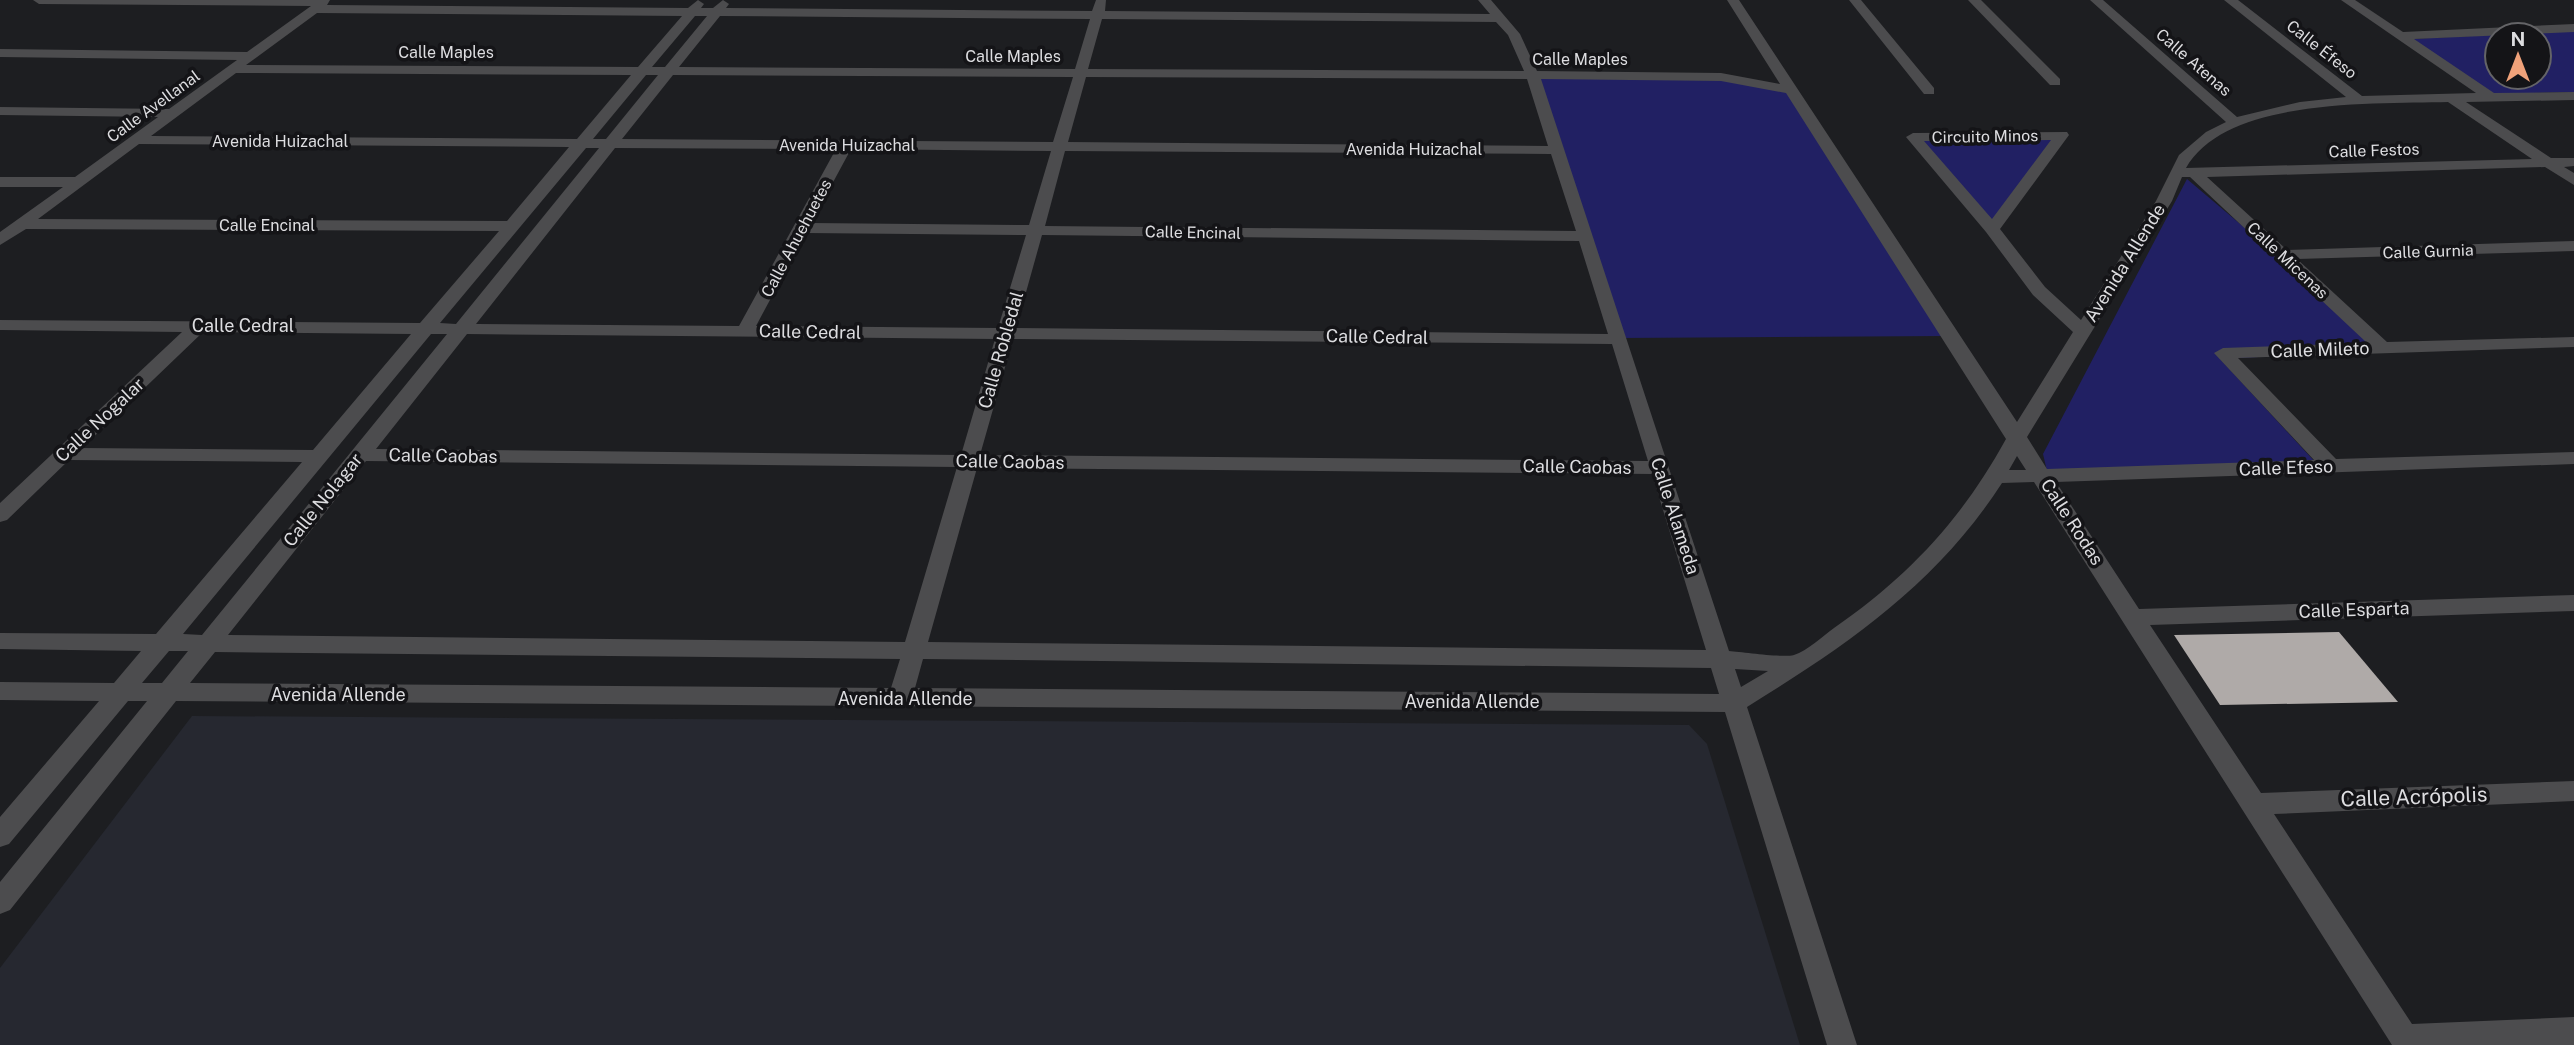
<svg xmlns="http://www.w3.org/2000/svg" width="2574" height="1045" viewBox="0 0 2574 1045" font-family="'Public Sans',sans-serif">
  <style>
    .built { fill: #262830 }
    .green { fill: #212063; fill-rule: evenodd }
    .building { fill: #afaaa8 }
    .lines { fill: none; stroke-linecap: round; stroke-linejoin: round }
    .minor { fill: #4c4c4e; fill-rule: evenodd }
    .labels { text-anchor: middle; stroke-width: 7; stroke-linejoin: round; paint-order: stroke }
    .far-street-label { font-size: 16px; fill: #dddde0; stroke: #141417 }
    .street-label { font-size: 18px; fill: #dddde0; stroke: #141417 }
    .near-street-label { font-size: 21px; fill: #dddde0; stroke: #141417 }
  </style>
  <rect width="100%" height="100%" fill="#1d1e21"/>
  <!-- built -->
  <path class="built" d="M192,716L1689,725L1707,744L1800,1045H0V968Z"/>
  <!-- green -->
  <path class="green" d="M2574,31V92L2493,94L2410,39ZM2497,35H2539V77H2497Z
    M1535,78L1720,79L1789,90L1949,336L1620,338Z
    M2058,136L1992,226L1916,139Z
    M2187,179L2389,350L2220,359L2316,463L2047,471L2043,454Z"/>
  <!-- building -->
  <path class="building" d="M2339,632L2398,702L2220,705L2174,635Z"/>
  <g class="lines">
    <!-- minor -->
    <path class="minor" d="M33,0H330L327,5L688,8L698,0L704,4L701,8H713L723,0L729,4L726,8L1092,11L1096,0H1106L1105,11L1490,14L1478,0H1491L1520,34L1537,71L1721,73L1780,84L1727,0H1739L2017,422L2073,332L2033,295L1986,232L1906,137L1913,133L2067,132L2069,135L2000,229L2045,287L2081,320L2156,201L2179,155L2206,132L2226,122L2090,0H2103L2237,117L2300,102L2346,97L2224,0H2238L2362,96L2476,93L2341,0H2355L2403,32L2574,24V32L2414,39L2494,93L2574,92V100L2466,102L2551,158H2574V166L2564,167L2574,173V185L2545,167L2207,177L2287,250L2574,241V251L2297,259L2387,342L2574,337V347L2238,358L2336,459L2574,452V464L2056,482L2139,609L2574,595V611L2150,625L2261,793L2574,781V801L2274,814L2412,1024L2574,1017V1045H2392L2034,482L2002,483C1936,585 1847,645 1747,707L1857,1045H1827L1725,712L176,701L10,910L0,914V882L147,701H128L9,844L0,847V817L99,701L0,700V682L114,683L141,651L0,649V633L156,634L302,462L69,460L7,520L0,522V503L182,332L0,330V320L420,323L499,231L26,229L0,245V232L63,187H0V177H75L158,117L0,115V107L169,109L237,60L0,57V49L247,52L311,6L39,4ZM317,13L682,16L638,67L246,65ZM695,16H707L665,67H652ZM720,16L1090,19L1075,69L679,67ZM1102,19L1496,22L1508,35L1524,71L1088,69ZM236,73L631,75L577,139L151,136ZM646,75H658L606,139H593ZM673,75L1073,77L1053,142L622,139ZM1086,77L1527,79L1548,146L1068,142ZM1541,79L1721,81L1786,93L2006,439C1962,519 1909,576 1834,628C1823,636 1807,651 1794,655C1782,658 1743,652 1729,651ZM2448,102L2532,159L2186,168C2226,97 2377,104 2448,102ZM2051,140L1992,219L1924,141ZM139,144L569,147L507,221L38,219ZM586,148H599L456,324L440,323ZM615,148L836,149L739,326L476,324ZM851,149L1051,151L1029,225L811,223ZM1065,151L1551,154L1576,231L1045,226ZM2182,177H2190L2367,343L2223,348L2214,353L2314,460L2047,469L2027,437L2172,201ZM806,233L1026,235L998,328L756,326ZM1042,235L1579,241L1608,334L1016,328ZM203,332L411,334L313,450L82,448ZM431,334H447L202,635L183,634ZM467,334L995,339L961,455L376,449ZM1013,339L1612,344L1648,461L980,455ZM2017,456L2026,470H2009ZM366,461L957,467L905,642L228,635ZM977,468L1652,474L1706,650L928,642ZM169,651H188L162,683H142ZM215,652L900,659L891,688L190,683ZM923,659L1711,668L1719,694L915,688ZM1735,669L1768,671L1741,687Z
      M1849,0H1861L1934,88V94H1924Z
      M1968,0H1981L2060,79V85H2050Z"/>
  </g>
  <g class="labels">
    <!-- far-street labels -->
    <g class="far-street-label">
      <text transform="translate(2322 49) rotate(38)" y="6">Calle Éfeso</text>
      <text x="446" y="58">Calle Maples</text>
      <text x="1013" y="62">Calle Maples</text>
      <text x="1580" y="65">Calle Maples</text>
      <text transform="translate(2194 62) rotate(41)" y="6">Calle Atenas</text>
      <text transform="translate(153 106) rotate(-36)" y="6">Calle Avellanal</text>
      <text transform="translate(1985 136) rotate(-1)" y="6">Circuito Minos</text>
      <text x="280" y="147">Avenida Huizachal</text>
      <text x="847" y="151">Avenida Huizachal</text>
      <text x="1414" y="155">Avenida Huizachal</text>
      <text transform="translate(2374 150) rotate(-2)" y="6">Calle Festos</text>
      <text x="267" y="231">Calle Encinal</text>
      <text transform="translate(1193 232) rotate(1)" y="6">Calle Encinal</text>
      <text transform="translate(796 238) rotate(-62)" y="6">Calle Ahuehuetes</text>
      <text transform="translate(2428 251) rotate(-2)" y="6">Calle Gurnia</text>
      <text transform="translate(2288 260) rotate(43)" y="6">Calle Micenas</text>
    </g>
    <!-- street labels -->
    <g class="street-label">
      <text transform="translate(2125 263) rotate(-58)" y="6">Avenida Allende</text>
      <text x="243" y="332">Calle Cedral</text>
      <text transform="translate(810 332) rotate(1)" y="6">Calle Cedral</text>
      <text transform="translate(1377 337) rotate(1)" y="6">Calle Cedral</text>
      <text transform="translate(1001 350) rotate(-74)" y="6">Calle Robledal</text>
      <text transform="translate(2320 350) rotate(-2)" y="6">Calle Mileto</text>
      <text transform="translate(100 420) rotate(-43)" y="6">Calle Nogalar</text>
      <text transform="translate(443 456) rotate(1)" y="6">Calle Caobas</text>
      <text transform="translate(1010 462) rotate(1)" y="6">Calle Caobas</text>
      <text transform="translate(1577 467) rotate(1)" y="6">Calle Caobas</text>
      <text transform="translate(2286 468) rotate(-2)" y="6">Calle Efeso</text>
      <text transform="translate(323 500) rotate(-51)" y="6">Calle Nolagar</text>
      <text transform="translate(1675 516) rotate(72)" y="6">Calle Alameda</text>
      <text transform="translate(2072 522) rotate(57)" y="6">Calle Rodas</text>
      <text transform="translate(2354 610) rotate(-2)" y="6">Calle Esparta</text>
      <text x="338" y="701">Avenida Allende</text>
      <text x="905" y="705">Avenida Allende</text>
      <text x="1472" y="708">Avenida Allende</text>
    </g>
    <!-- near-street labels -->
    <g class="near-street-label">
      <text transform="translate(2414 797) rotate(-2)" y="7">Calle Acrópolis</text>
    </g>
  </g>
  <!-- north arrow -->
  <g transform="translate(2518 56)"><circle r="33" fill="#141417" stroke="#646467" stroke-width="2"/>
  <path d="M0-5L12 26L0 18L-12 26Z" fill="#f0a27a"/>
  <text y="-10" font-size="19" font-weight="bold" text-anchor="middle" fill="#dddde0">N</text>
  </g>
</svg>
